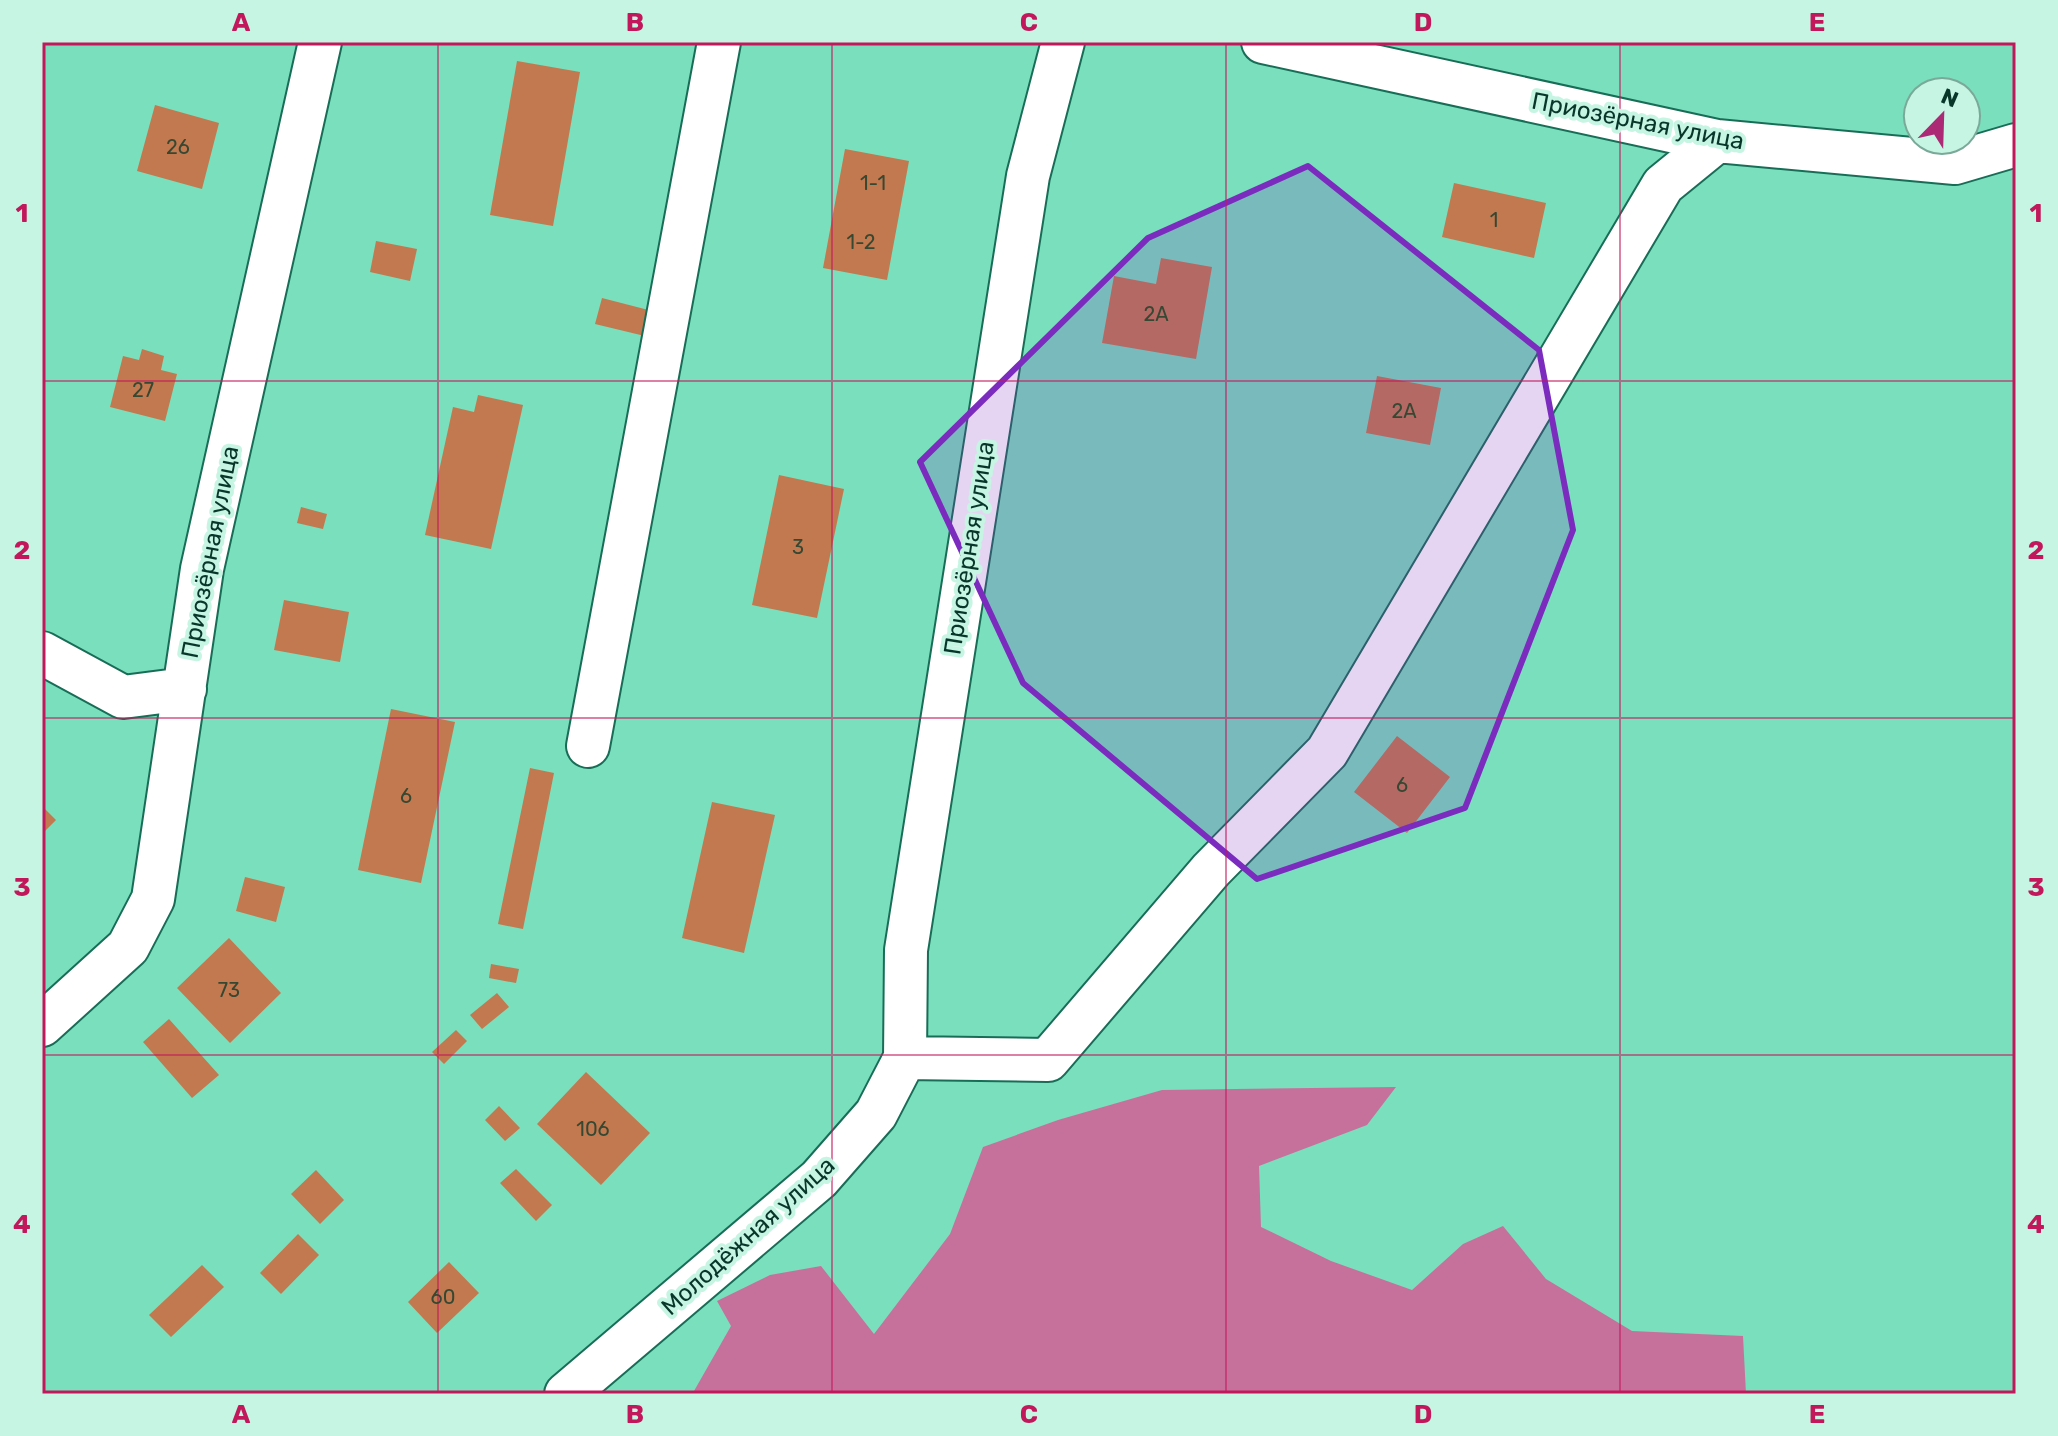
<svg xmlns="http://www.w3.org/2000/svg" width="2058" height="1436" viewBox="0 0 2058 1436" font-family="Rubik,sans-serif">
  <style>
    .forest { fill: #c6719b }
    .building { fill: #c2794f }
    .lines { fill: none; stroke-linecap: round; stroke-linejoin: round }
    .minor-casing { stroke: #196d56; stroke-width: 46 }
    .minor { stroke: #fff; stroke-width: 42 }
    .marked { fill: #7b2cbf; fill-opacity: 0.2; stroke: #7b2cbf; stroke-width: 6; stroke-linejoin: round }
    .grid { fill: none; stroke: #c2185b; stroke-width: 2; stroke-opacity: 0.55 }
    .labels { text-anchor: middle; stroke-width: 8; stroke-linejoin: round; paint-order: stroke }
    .number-label { font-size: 20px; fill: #364732 }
    .street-label { font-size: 24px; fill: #083629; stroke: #c6f5e3 }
    .neatline { fill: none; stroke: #c2185b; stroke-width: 3 }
    .grid-label { font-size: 26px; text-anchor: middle; font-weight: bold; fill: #c2185b }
  </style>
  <rect width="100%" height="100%" fill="#79dfbd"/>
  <!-- forest -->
  <path class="forest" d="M1396,1087L1367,1125L1259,1166L1261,1227L1331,1261L1412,1290L1463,1244L1503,1226L1546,1279L1632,1331L1743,1336L1746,1394H655L694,1391L731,1326L717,1301L770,1275L821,1266L874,1334L950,1234L983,1147L1058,1120L1162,1090Z"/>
  <!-- building -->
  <path class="building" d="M517,61L580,72L553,226L490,215Z
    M155,105L219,123L202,189L137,171Z
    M845,149L909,161L887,280L823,268Z
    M1454,183L1546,203L1534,258L1442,237Z
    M376,241L417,249L410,281L370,272Z
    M1161,258L1212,267L1196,359L1102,343L1114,276L1156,284Z
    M602,298L660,313L653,338L595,324Z
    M142,349L164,356L161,370L177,374L165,421L110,407L123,356L139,360Z
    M1377,376L1441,388L1430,445L1366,433Z
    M478,395L523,405L491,549L425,535L453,407L474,412Z
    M779,475L844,489L817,618L752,605Z
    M301,507L327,514L323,529L297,523Z
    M284,600L349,612L340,662L274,650Z
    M391,709L455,722L421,883L358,870Z
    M1397,736L1450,777L1407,833L1354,792Z
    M530,768L554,773L523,929L498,924Z
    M712,802L775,815L744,953L682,938Z
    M42,806L56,820L42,834Z
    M245,877L285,887L276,922L236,911Z
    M229,938L281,993L230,1043L177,988Z
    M491,964L519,969L516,983L489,978Z
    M497,993L509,1007L482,1029L470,1015Z
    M169,1019L219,1075L192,1098L143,1042Z
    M456,1030L467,1041L444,1064L432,1052Z
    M586,1072L650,1133L601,1185L537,1124Z
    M499,1106L520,1128L505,1141L485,1120Z
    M516,1169L552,1205L536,1221L500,1183Z
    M316,1170L344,1200L320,1224L291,1194Z
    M298,1234L319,1255L281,1294L260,1273Z
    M449,1262L479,1293L437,1333L408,1302Z
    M202,1265L224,1287L171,1337L149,1315Z"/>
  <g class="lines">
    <defs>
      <path id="minor" d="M1263,42L1717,141L1955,163L2016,145
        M42,653L123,697L185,689
        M588,746L719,42
        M42,1025L128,947L153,899L202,569L320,42
        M905,1058L1048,1060L1211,870L1327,752L1663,185L1717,141
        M566,1394L819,1179L876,1114L905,1058L906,950L1028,176L1063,42"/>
    </defs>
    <!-- minor casing -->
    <use href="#minor" class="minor-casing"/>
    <!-- minor -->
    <use href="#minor" class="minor"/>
  </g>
  <!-- marked area -->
  <path class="marked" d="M1308,166L1539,350L1573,530L1465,808L1257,879L1023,683L920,462L1148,238Z"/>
  <!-- grid -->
  <path class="grid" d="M438,42V1394M832,42V1394M1226,42V1394M1620,42V1394M42,381H2016M42,718H2016M42,1055H2016"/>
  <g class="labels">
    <!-- number labels -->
    <g class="number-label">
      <text x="178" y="154">26</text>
      <text x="873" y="190">1-1</text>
      <text x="1494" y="227">1</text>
      <text x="861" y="249">1-2</text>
      <text x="1156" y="321">2А</text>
      <text x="143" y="397">27</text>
      <text x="1404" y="418">2А</text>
      <text x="798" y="554">3</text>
      <text x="1402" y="792">6</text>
      <text x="406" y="803">6</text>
      <text x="229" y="997">73</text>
      <text x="593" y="1136">106</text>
      <text x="443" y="1304">60</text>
    </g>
    <!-- street labels -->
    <g class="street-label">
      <text transform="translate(1638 121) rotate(11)" y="8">Приозёрная улица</text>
      <text transform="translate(969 548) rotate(-81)" y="8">Приозёрная улица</text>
      <text transform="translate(210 552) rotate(-79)" y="8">Приозёрная улица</text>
      <text transform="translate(748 1236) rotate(-42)" y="8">Молодёжная улица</text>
    </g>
  </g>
  <!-- border -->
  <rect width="2058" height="1436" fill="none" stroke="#c6f5e3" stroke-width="88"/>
  <!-- north arrow -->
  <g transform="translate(1942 116) rotate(23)"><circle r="38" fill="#c6f5e3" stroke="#7aa999" stroke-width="2"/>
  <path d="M0-6L14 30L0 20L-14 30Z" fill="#ab2975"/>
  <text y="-12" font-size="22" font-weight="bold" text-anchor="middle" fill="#083629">N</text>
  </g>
  <rect x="44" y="44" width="1970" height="1348" class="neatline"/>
  <g class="grid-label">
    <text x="241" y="31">A</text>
    <text x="635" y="31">B</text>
    <text x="1029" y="31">C</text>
    <text x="1423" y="31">D</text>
    <text x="1817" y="31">E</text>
    <text x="22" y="222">1</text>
    <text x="2036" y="222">1</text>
    <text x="22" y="559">2</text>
    <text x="2036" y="559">2</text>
    <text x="22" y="896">3</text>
    <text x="2036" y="896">3</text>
    <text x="22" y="1233">4</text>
    <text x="2036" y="1233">4</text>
    <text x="241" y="1423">A</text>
    <text x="635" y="1423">B</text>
    <text x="1029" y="1423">C</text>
    <text x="1423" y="1423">D</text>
    <text x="1817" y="1423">E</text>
  </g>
</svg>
